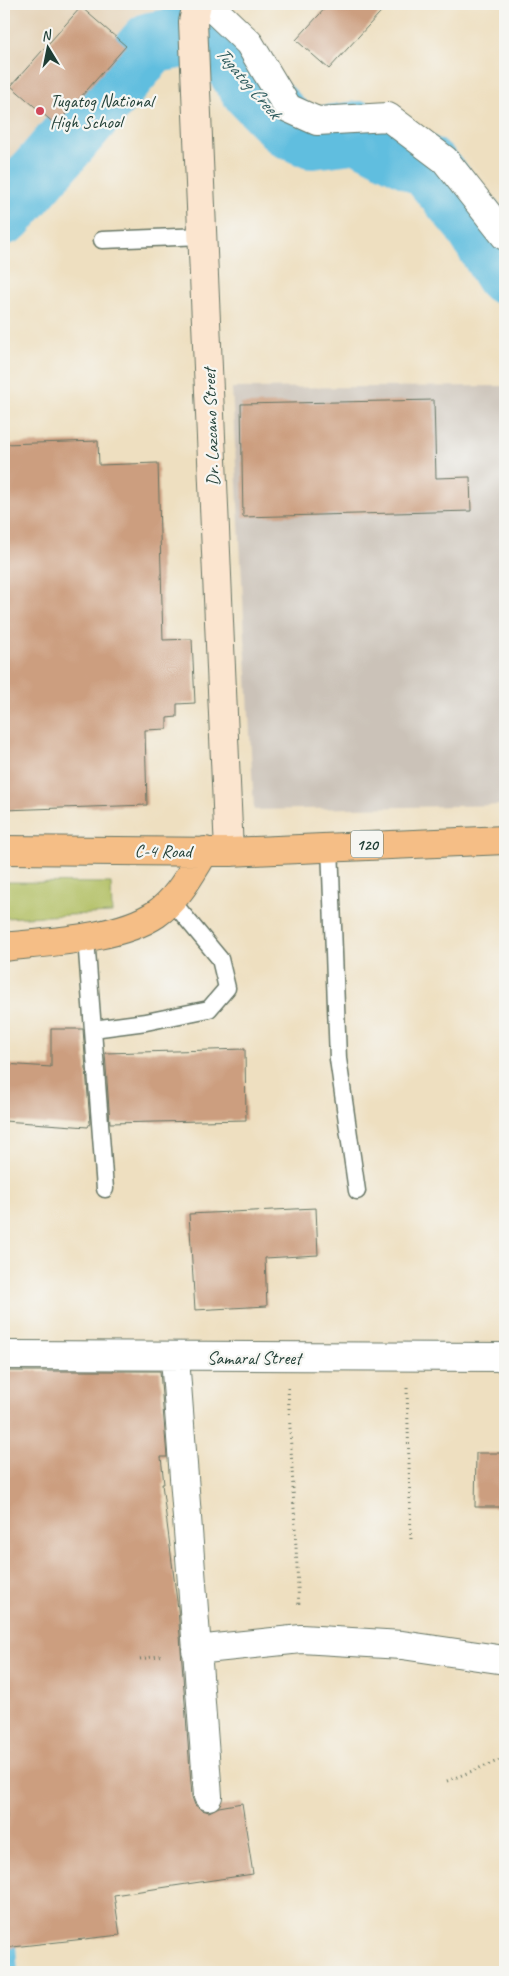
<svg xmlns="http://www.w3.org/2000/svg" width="509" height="1976" viewBox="0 0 509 1976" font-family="Caveat,sans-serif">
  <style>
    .built { fill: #e4d1b5 }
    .industrial { fill: #cbc2b8 }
    .green { fill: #b0be60; stroke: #687e4a }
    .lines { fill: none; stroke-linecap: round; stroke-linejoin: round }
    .stream { stroke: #61bedf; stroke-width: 10 }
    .river { stroke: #61bedf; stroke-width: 62 }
    .building { fill: #cc9e7f }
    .lane-casing { stroke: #677665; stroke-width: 19 }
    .street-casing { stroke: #677665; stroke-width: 30 }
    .secondary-casing { stroke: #677665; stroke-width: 30 }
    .highway-casing { stroke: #677665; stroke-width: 30 }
    .path { stroke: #677665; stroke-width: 3; stroke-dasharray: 1 4; stroke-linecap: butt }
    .lane { stroke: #fff; stroke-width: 16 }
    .street { stroke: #fff; stroke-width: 28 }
    .secondary { stroke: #fbe5cf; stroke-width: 28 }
    .highway { stroke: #f5be86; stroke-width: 28 }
    .poi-dot { fill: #d1495b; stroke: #f6f6f2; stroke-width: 2 }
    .labels { text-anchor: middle; stroke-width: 4.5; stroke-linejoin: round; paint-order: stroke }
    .shield { fill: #f6f6f2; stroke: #60746d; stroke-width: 1 }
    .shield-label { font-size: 16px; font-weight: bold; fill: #1f3d34 }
    .poi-label { font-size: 18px; fill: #1f3d34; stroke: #f6f6f2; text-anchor: start }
    .street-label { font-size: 18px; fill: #1f3d34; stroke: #f6f6f2 }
    .water-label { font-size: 19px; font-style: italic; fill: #305d5f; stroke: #f6f6f2 }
  </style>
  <rect width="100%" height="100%" fill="#f6f6f2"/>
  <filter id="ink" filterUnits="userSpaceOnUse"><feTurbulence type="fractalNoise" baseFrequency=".02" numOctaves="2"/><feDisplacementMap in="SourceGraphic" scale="10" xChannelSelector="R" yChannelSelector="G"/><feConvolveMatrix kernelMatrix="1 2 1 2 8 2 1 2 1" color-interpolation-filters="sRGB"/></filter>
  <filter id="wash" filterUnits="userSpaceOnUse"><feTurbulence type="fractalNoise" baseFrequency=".0096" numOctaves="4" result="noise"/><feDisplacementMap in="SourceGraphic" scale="20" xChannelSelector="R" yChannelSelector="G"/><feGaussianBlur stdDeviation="1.12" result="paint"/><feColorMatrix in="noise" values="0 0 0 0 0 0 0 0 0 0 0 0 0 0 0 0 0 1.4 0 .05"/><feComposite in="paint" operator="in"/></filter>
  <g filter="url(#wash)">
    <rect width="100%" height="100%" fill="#eedfc0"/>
    <!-- built -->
    <path class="built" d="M4,4H165L150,28L4,195Z"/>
    <!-- industrial -->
    <path class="industrial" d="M505,386V805L254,810L232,388Z"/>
    <!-- green -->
    <path class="green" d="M4,882L111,883L112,913L4,918Z"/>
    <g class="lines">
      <!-- stream -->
      <path class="stream" d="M10,1934L13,1972"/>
      <!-- river -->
      <path class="river" d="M4,214L151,43L188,36L221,44L252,90L289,128L312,138L359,132L429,168L473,221L505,274"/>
    </g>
    <g id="blocks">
      <!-- building -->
      <path class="building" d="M329,4H388L329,69L296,40Z
        M81,7L126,46L56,125L11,86Z
        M434,400L436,478L470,477L471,511L243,517L241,404Z
        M98,441L99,465L158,463L163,640L192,639L195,703L177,704V717L167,718V729L145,730L147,805L4,810V444Z
        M51,1029H83L90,1123L88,1127L4,1121V1064L51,1067Z
        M245,1049L246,1120L110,1123L105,1053Z
        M316,1208L318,1255L265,1258L267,1306L195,1310L189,1214Z
        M4,1371H160L167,1457H161L164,1484H162L178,1609L192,1797L195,1805L202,1810L209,1812L219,1807L242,1803L253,1874L114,1895L120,1935L4,1948V1818H7L4,1772Z
        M476,1453H505V1507H475Z"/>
    </g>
  </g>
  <g filter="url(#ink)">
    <use href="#blocks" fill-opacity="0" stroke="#677665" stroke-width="1"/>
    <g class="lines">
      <defs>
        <path id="lane" d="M102,240L203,236
          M330,846L338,1059L357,1191
          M86,938L105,1189
          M93,1029L146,1022L209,1009L227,988L220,959L171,900"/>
        <path id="street" d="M208,4L249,43L288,108L317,121L388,117L445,160L505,236
          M4,1355L505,1357
          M175,1358L208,1796
          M196,1650L301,1639L402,1645L505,1660"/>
        <path id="secondary" d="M197,4L193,22L229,852"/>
        <path id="highway" d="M4,850L229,852L505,840
          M4,947C47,942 119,939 156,914C178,899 191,873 205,851"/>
      </defs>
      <!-- lane casing -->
      <use href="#lane" class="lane-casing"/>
      <!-- street casing -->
      <use href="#street" class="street-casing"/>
      <!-- secondary casing -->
      <use href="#secondary" class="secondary-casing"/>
      <!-- highway casing -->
      <use href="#highway" class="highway-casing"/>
      <!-- path -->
      <path class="path" d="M288,1388L299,1607
        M407,1388L411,1540
        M140,1659L164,1655
        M447,1781L505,1758"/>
      <!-- lane -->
      <use href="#lane" class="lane"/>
      <!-- street -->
      <use href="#street" class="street"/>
      <!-- secondary -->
      <use href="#secondary" class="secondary"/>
      <!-- highway -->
      <use href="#highway" class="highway"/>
    </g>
  </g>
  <!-- markers -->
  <circle class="poi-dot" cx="40" cy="111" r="5"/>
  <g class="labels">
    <!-- shield labels -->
    <rect class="shield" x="351" y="830.5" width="32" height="27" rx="4"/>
    <g class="shield-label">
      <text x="367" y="850">120</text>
    </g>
    <!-- poi labels -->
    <g class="poi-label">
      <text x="50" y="107">Tugatog National<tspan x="50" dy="21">High School</tspan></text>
    </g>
    <!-- street labels -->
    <g class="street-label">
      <text transform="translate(211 427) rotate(-92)" y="6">Dr. Lazcano Street</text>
      <text transform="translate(163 851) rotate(1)" y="6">C-4 Road</text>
      <text x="254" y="1364">Samaral Street</text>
    </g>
    <!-- water labels -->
    <g class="water-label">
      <text transform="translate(249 82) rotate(49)" y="7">Tugatog Creek</text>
    </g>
  </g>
  <!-- margin -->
  <rect width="509" height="1976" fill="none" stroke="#f6f6f2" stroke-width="20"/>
  <!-- north arrow -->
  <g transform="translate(48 48) rotate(350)" stroke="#f6f6f2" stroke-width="4" paint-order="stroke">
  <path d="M0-4L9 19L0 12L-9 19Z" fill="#1f3d34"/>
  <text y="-8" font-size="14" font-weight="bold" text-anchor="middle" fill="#1f3d34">N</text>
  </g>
</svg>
